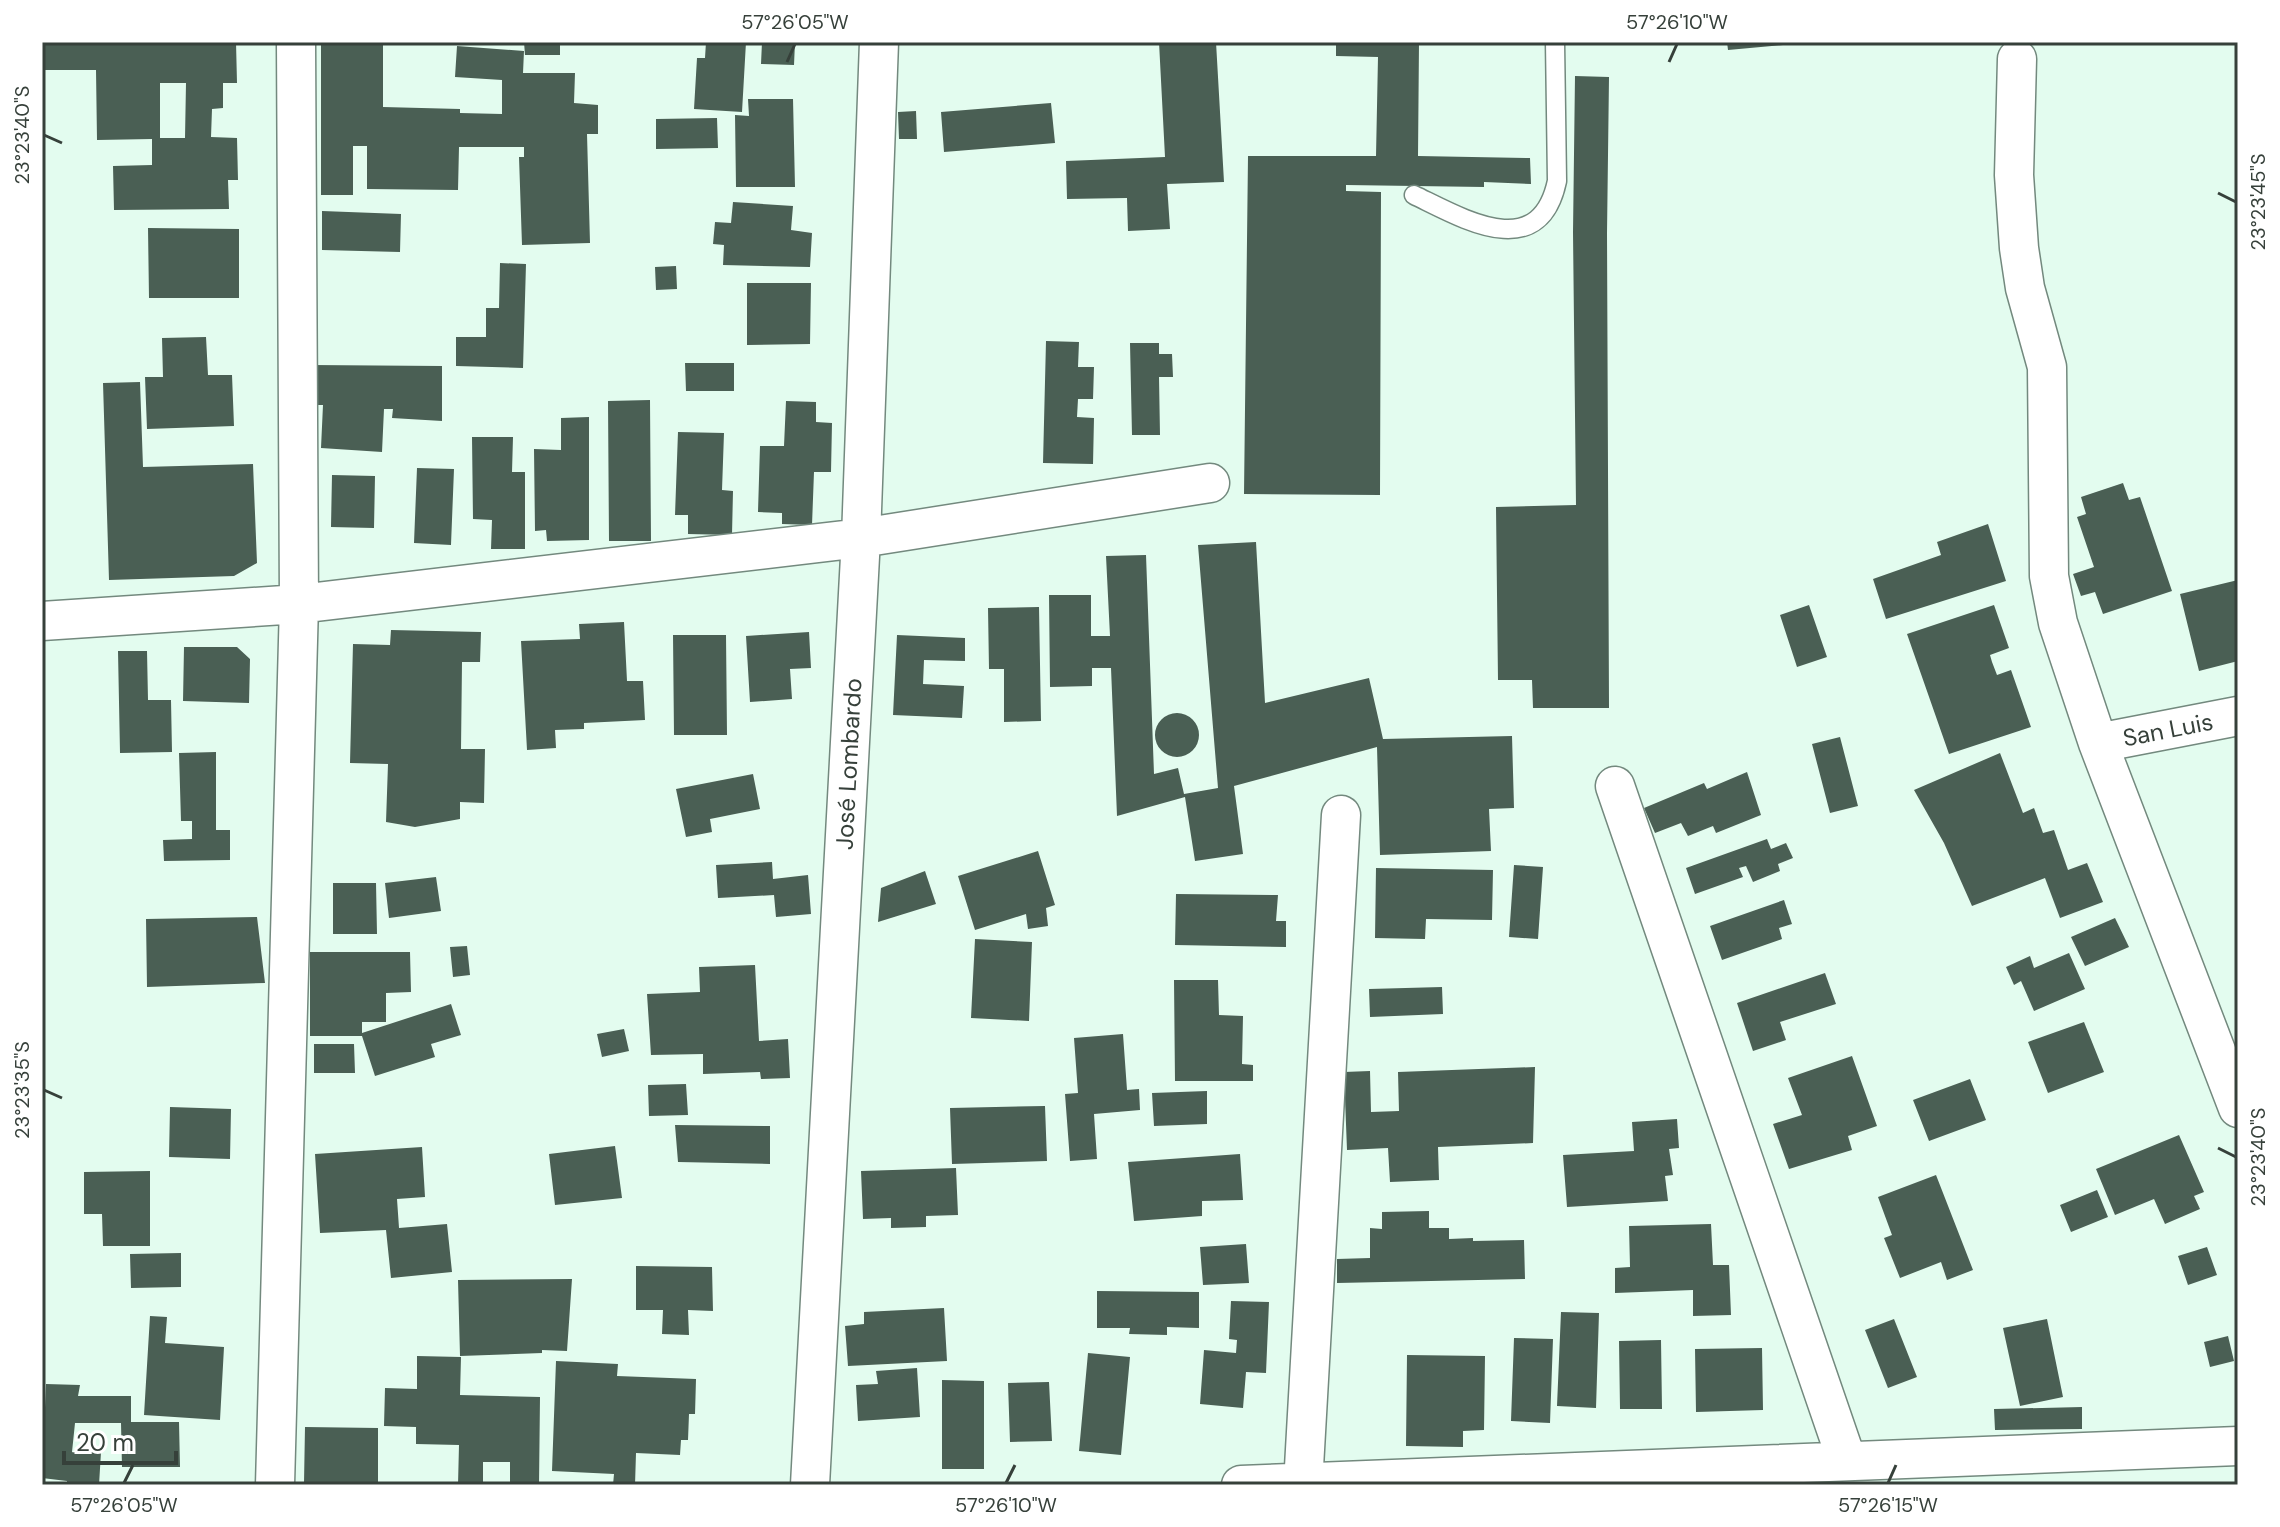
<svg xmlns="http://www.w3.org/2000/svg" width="2280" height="1527" viewBox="0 0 2280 1527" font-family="'DM Sans',sans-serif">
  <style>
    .building { fill: #4a5f54; fill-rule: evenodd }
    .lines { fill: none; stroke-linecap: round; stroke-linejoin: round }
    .lane-casing { stroke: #73897e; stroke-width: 21 }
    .street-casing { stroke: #73897e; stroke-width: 41 }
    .lane { stroke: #fff; stroke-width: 18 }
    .street { stroke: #fff; stroke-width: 38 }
    .ticks { fill: none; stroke: #36403a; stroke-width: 3 }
    .labels { text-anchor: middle; stroke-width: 8; stroke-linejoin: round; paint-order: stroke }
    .street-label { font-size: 24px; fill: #36403a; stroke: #fff }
    .neatline { fill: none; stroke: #36403a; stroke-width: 3 }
    .ticks-label { font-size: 20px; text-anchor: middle; fill: #36403a }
  </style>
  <rect width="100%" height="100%" fill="#e3fcef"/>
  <!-- building -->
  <path class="building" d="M42,42H236L237,83H223V108L212,109L211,137L237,138L238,180H228L229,209L114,210L113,166L152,165V139L97,140L96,70H42ZM160,83H186L185,138H160Z
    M321,42H383V107L460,109V113L502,114V80L455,77L457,46L524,51L523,73H575L574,103L598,105V134H587L590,243L522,245L519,157H524V147H459L458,190L367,189V146H353V195H321Z
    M524,42H560V55H525Z
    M706,42H746L742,112L694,109L697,58H705Z
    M762,42H795L794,65L761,64Z
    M1159,42H1216L1224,182L1167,184L1170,229L1128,231L1127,198L1067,199L1066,161L1165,157Z
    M1336,42H1419L1418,156L1530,158L1531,184L1484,182V187L1346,185V191L1381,192L1380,495L1244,494L1248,156H1376L1378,57L1336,56Z
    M1727,42H1793V44L1728,50Z
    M1575,76L1609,77L1607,233L1609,708H1533L1532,680H1498L1496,507L1576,505L1573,232Z
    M748,99H793L795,187H736L735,115L749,116Z
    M1051,103L1055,143L944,152L941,112Z
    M916,111L917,139H899L898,112Z
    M717,118L718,148L656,149V119Z
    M733,202L793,206L791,230L812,233L810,267L723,265L724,245L713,244L715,222L731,223Z
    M322,211L401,214L400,252L322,250Z
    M148,228L239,229V298H149Z
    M500,263L526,264L523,368L456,366V337H486V308H499Z
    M676,266L677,289L656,290L655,267Z
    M747,283H811L810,344L747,345Z
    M206,337L208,375H232L234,426L147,429L145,377H163L162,338Z
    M1046,341L1079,342L1078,367H1094L1093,399H1078L1077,417L1094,418L1093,464L1043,463Z
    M1130,343H1159V354H1172L1173,377H1159L1160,435H1132Z
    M685,363H734V391H686Z
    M311,365L442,366V421L392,418L393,409H384L382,452L321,448L323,405H310Z
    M140,382L143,467L253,464L257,563L234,576L109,580L103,383Z
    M650,400L651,541H609L608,401Z
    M786,401L816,402V422L832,423L831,472H814L812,525L782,524V513L758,512L760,446H784Z
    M589,417V540L547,541L546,530L535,531L534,449L561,450V418Z
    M678,432L724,433L722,490L733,491L732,535L688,534V515H675Z
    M472,437H513L512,472H525V549H491L492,520L473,519Z
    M417,468L454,469L451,545L414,543Z
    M332,475L375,476L374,528L331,527Z
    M2123,483L2129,500L2140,497L2172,591L2103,614L2095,592L2081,596L2073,574L2094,567L2077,517L2086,514L2081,497Z
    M1988,524L2006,581L1886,619L1873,579L1941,555L1937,542Z
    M1256,542L1265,703L1369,678L1383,739L1512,736L1514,808L1489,809L1491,851L1380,855L1377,747L1234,786L1243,854L1195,861L1185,797L1117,816L1111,668H1092V686L1050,687L1049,595H1091V636H1110L1106,556L1146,555L1154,774L1178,768L1184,794L1218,788L1198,545Z
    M2238,580V661L2199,671L2180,594Z
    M1809,605L1827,657L1797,667L1780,615Z
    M1994,605L2009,648L1990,655L1992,662L1997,675L2011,670L2031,727L1949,754L1907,634Z
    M1039,607L1041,721L1004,722V669H989L988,608Z
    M624,622L627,681H643L645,720L584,723V729L555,730L556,748L527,750L521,641L580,639L579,624Z
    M391,630L481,632L480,662H462L461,749H485L484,803L460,802V819L415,827L386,822L388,764L350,763L353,644L390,645Z
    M809,632L811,668L790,669L792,699L750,702L746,636Z
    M673,635H726L727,735H674Z
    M897,635L965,638V661L924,660L923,684L964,686L962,718L893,715Z
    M184,647H237L250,659L249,703L183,701Z
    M118,651H147L148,700H171L172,752L120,753Z
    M1155 735a22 22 0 1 1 44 0a22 22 0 1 1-44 0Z
    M1840,737L1858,806L1830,813L1812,744Z
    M216,752V830H230V860L164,861L163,840L192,839V821H181L179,753Z
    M2000,753L2023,813L2034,808L2043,833L2054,830L2068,870L2087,863L2103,902L2060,918L2045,878L1972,906L1944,843L1914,790Z
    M1747,772L1761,815L1716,833L1713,826L1688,836L1681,823L1655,833L1644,808L1704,783L1707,789Z
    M753,774L760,809L710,819L712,832L686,837L676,789Z
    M1767,839L1771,849L1786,843L1793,858L1778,864L1780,871L1753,882L1746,866L1739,868L1743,877L1695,894L1686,868Z
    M1038,851L1055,905L1046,908L1048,926L1028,929L1026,914L975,930L958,876Z
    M772,862L773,879L808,875L811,914L776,917L774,895L718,898L716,865Z
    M1514,865L1543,867L1538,939L1509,937Z
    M1376,868L1493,870L1492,920L1426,919L1425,939L1375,938Z
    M925,871L936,904L878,922L881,888Z
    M436,877L441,911L389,918L385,883Z
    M333,883H376L377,934H333Z
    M1176,894L1278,895L1276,921H1286V947L1175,945Z
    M1784,900L1792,924L1779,928L1782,939L1722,960L1710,926Z
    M257,917L265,983L147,987L146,919Z
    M2115,918L2129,947L2085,966L2071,937Z
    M975,939L1032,942L1029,1021L971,1018Z
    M467,946L470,975L453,977L450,947Z
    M310,952H410L411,992L386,993V1022H362V1033L451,1004L461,1035L431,1044L435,1057L375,1076L362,1036H310Z
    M2069,953L2085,989L2034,1011L2021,981L2014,985L2006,967L2030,956L2034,968Z
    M755,965L759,1041L788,1039L790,1078L761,1079L760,1072L703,1074V1054L651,1055L647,994L700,992L699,967Z
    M1825,973L1836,1004L1780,1022L1786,1040L1753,1051L1737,1003Z
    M1174,980H1218L1219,1015L1243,1016L1242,1064L1253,1065V1081H1175Z
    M1442,987L1443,1014L1370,1017L1369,989Z
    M2084,1022L2104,1072L2048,1093L2028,1042Z
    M624,1029L629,1051L602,1057L597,1034Z
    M1123,1034L1127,1090L1139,1089L1140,1110L1094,1114L1097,1159L1070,1161L1065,1094L1078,1093L1074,1038Z
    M314,1044H354L355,1073H314Z
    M1852,1056L1877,1126L1848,1136L1852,1150L1789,1169L1773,1124L1802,1115L1788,1078Z
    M1535,1067L1533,1143L1438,1147L1439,1180L1390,1182L1388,1148L1347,1150L1344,1072L1370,1071L1371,1112L1399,1111L1398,1072Z
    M1970,1079L1986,1120L1929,1141L1913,1100Z
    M686,1084L688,1115L649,1116L648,1085Z
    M1207,1091V1124L1154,1126L1152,1093Z
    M1045,1106L1047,1161L952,1164L950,1108Z
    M170,1107L231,1109L230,1159L169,1157Z
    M1677,1119L1679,1148L1669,1149L1673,1175L1665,1176L1668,1201L1567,1207L1563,1155L1634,1151L1632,1122Z
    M675,1125L770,1126V1164L678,1162Z
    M2179,1135L2204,1192L2194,1196L2200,1209L2165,1224L2154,1199L2115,1215L2096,1169Z
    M615,1146L622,1198L555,1205L549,1154Z
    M422,1147L425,1197L397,1199L399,1228L447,1224L452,1272L391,1278L386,1230L320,1233L315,1154Z
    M1240,1154L1243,1200L1202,1201V1216L1134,1221L1128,1162Z
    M956,1168L958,1215L926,1216V1227L891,1228V1218L863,1219L861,1171Z
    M150,1171V1246H103L102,1214H84V1172Z
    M1936,1175L1973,1270L1947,1280L1941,1262L1900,1278L1884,1238L1892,1235L1878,1197Z
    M2097,1190L2108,1217L2071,1232L2060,1205Z
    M1429,1211V1228H1449V1239L1473,1238V1241L1524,1240L1525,1279L1337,1283V1259L1370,1258V1228L1382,1229V1212Z
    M1711,1224L1713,1265H1729L1731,1315L1693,1316V1290L1615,1293V1268L1630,1267L1629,1226Z
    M1246,1244L1249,1283L1203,1285L1200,1247Z
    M2207,1247L2217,1275L2188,1285L2178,1256Z
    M181,1253V1287L131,1288L130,1254Z
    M636,1266L712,1267L713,1311L688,1310L689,1335L662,1334L663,1310H636Z
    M572,1279L567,1351L542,1350V1353L460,1356L458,1280Z
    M1097,1291L1199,1292V1328L1167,1327V1335L1129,1334L1130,1328H1097Z
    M1231,1301L1269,1302L1266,1373L1246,1372L1243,1408L1200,1404L1204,1350L1236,1353L1237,1340L1229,1339Z
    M944,1308L947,1361L848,1366L845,1326L864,1324V1312Z
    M1561,1312L1599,1313L1596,1408L1557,1406Z
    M150,1316L167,1317L165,1343L224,1347L220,1420L144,1415Z
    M1894,1319L1917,1377L1888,1388L1865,1330Z
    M2047,1319L2063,1397L2020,1406L2003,1328Z
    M2228,1336L2234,1361L2210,1367L2204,1342Z
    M1514,1338L1553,1339L1550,1423L1511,1421Z
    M1661,1340L1662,1409H1620L1619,1341Z
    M1762,1348L1763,1410L1696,1412L1695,1349Z
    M1088,1353L1130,1357L1121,1455L1079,1451Z
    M1407,1355L1485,1356L1484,1430L1463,1431V1447L1406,1446Z
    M417,1356L461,1357L460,1395L540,1397L539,1485H510V1462H483V1485H458L459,1445L416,1444V1427L384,1426L385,1388L417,1389Z
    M556,1361L618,1364L617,1376L696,1379L695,1414H689L688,1440H681L680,1455L636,1453L635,1485H613L614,1474L552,1471Z
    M917,1368L920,1417L858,1421L856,1385L878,1384L876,1371Z
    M942,1380L984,1381V1469H942Z
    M1049,1382L1052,1441L1010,1442L1008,1383Z
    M46,1384L80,1385L78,1396H131V1422H179L180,1467H122L121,1423H75L72,1452H101L99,1485H67V1481L42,1478Z
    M2082,1407V1429L1995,1430L1994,1409Z
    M305,1427L378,1428V1485L304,1483Z"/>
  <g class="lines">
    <defs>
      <path id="lane" d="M1414,195C1462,218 1539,265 1557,181L1555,42"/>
      <path id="street" d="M2017,59L2014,175L2019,248L2025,288L2047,367L2049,576L2058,623L2098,743L2238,1108
        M42,621L299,604L861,538L1210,483
        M2098,743L2238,716
        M1615,786L1847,1461
        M275,1485L299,604L296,42
        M810,1485L861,538L879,42
        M1241,1485L2238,1446
        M1303,1485L1341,815"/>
    </defs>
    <!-- lane casing -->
    <use href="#lane" class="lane-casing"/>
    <!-- street casing -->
    <use href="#street" class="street-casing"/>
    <!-- lane -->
    <use href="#lane" class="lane"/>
    <!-- street -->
    <use href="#street" class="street"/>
  </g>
  <!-- ticks -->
  <path class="ticks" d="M787,62L795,44M1669,62L1677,44M44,135L62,143M2218,193L2236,202M44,1090L62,1098M2218,1148L2236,1157M124,1483L133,1465M1006,1483L1015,1465M1888,1483L1896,1465"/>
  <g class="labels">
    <!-- street labels -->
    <g class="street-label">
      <text transform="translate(2168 730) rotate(-11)" y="8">San Luis</text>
      <text transform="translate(849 764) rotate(-87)" y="8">José Lombardo</text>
    </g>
  </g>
  <!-- border -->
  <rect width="2280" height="1527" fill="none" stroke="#ffffff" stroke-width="88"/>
  <!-- scale -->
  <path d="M64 1451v12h112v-12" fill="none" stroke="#36403a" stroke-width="4"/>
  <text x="76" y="1451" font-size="24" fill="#36403a" stroke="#ffffff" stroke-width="6" paint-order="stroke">20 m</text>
  <rect x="44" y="44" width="2192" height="1439" class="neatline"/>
  <g class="ticks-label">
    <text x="795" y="29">57°26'05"W</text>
    <text x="1677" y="29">57°26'10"W</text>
    <text transform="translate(22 135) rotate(-90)" y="7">23°23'40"S</text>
    <text transform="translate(2258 202) rotate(-90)" y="7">23°23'45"S</text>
    <text transform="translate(22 1090) rotate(-90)" y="7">23°23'35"S</text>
    <text transform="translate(2258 1157) rotate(-90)" y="7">23°23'40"S</text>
    <text x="124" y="1512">57°26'05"W</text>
    <text x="1006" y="1512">57°26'10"W</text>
    <text x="1888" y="1512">57°26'15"W</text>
  </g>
</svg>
